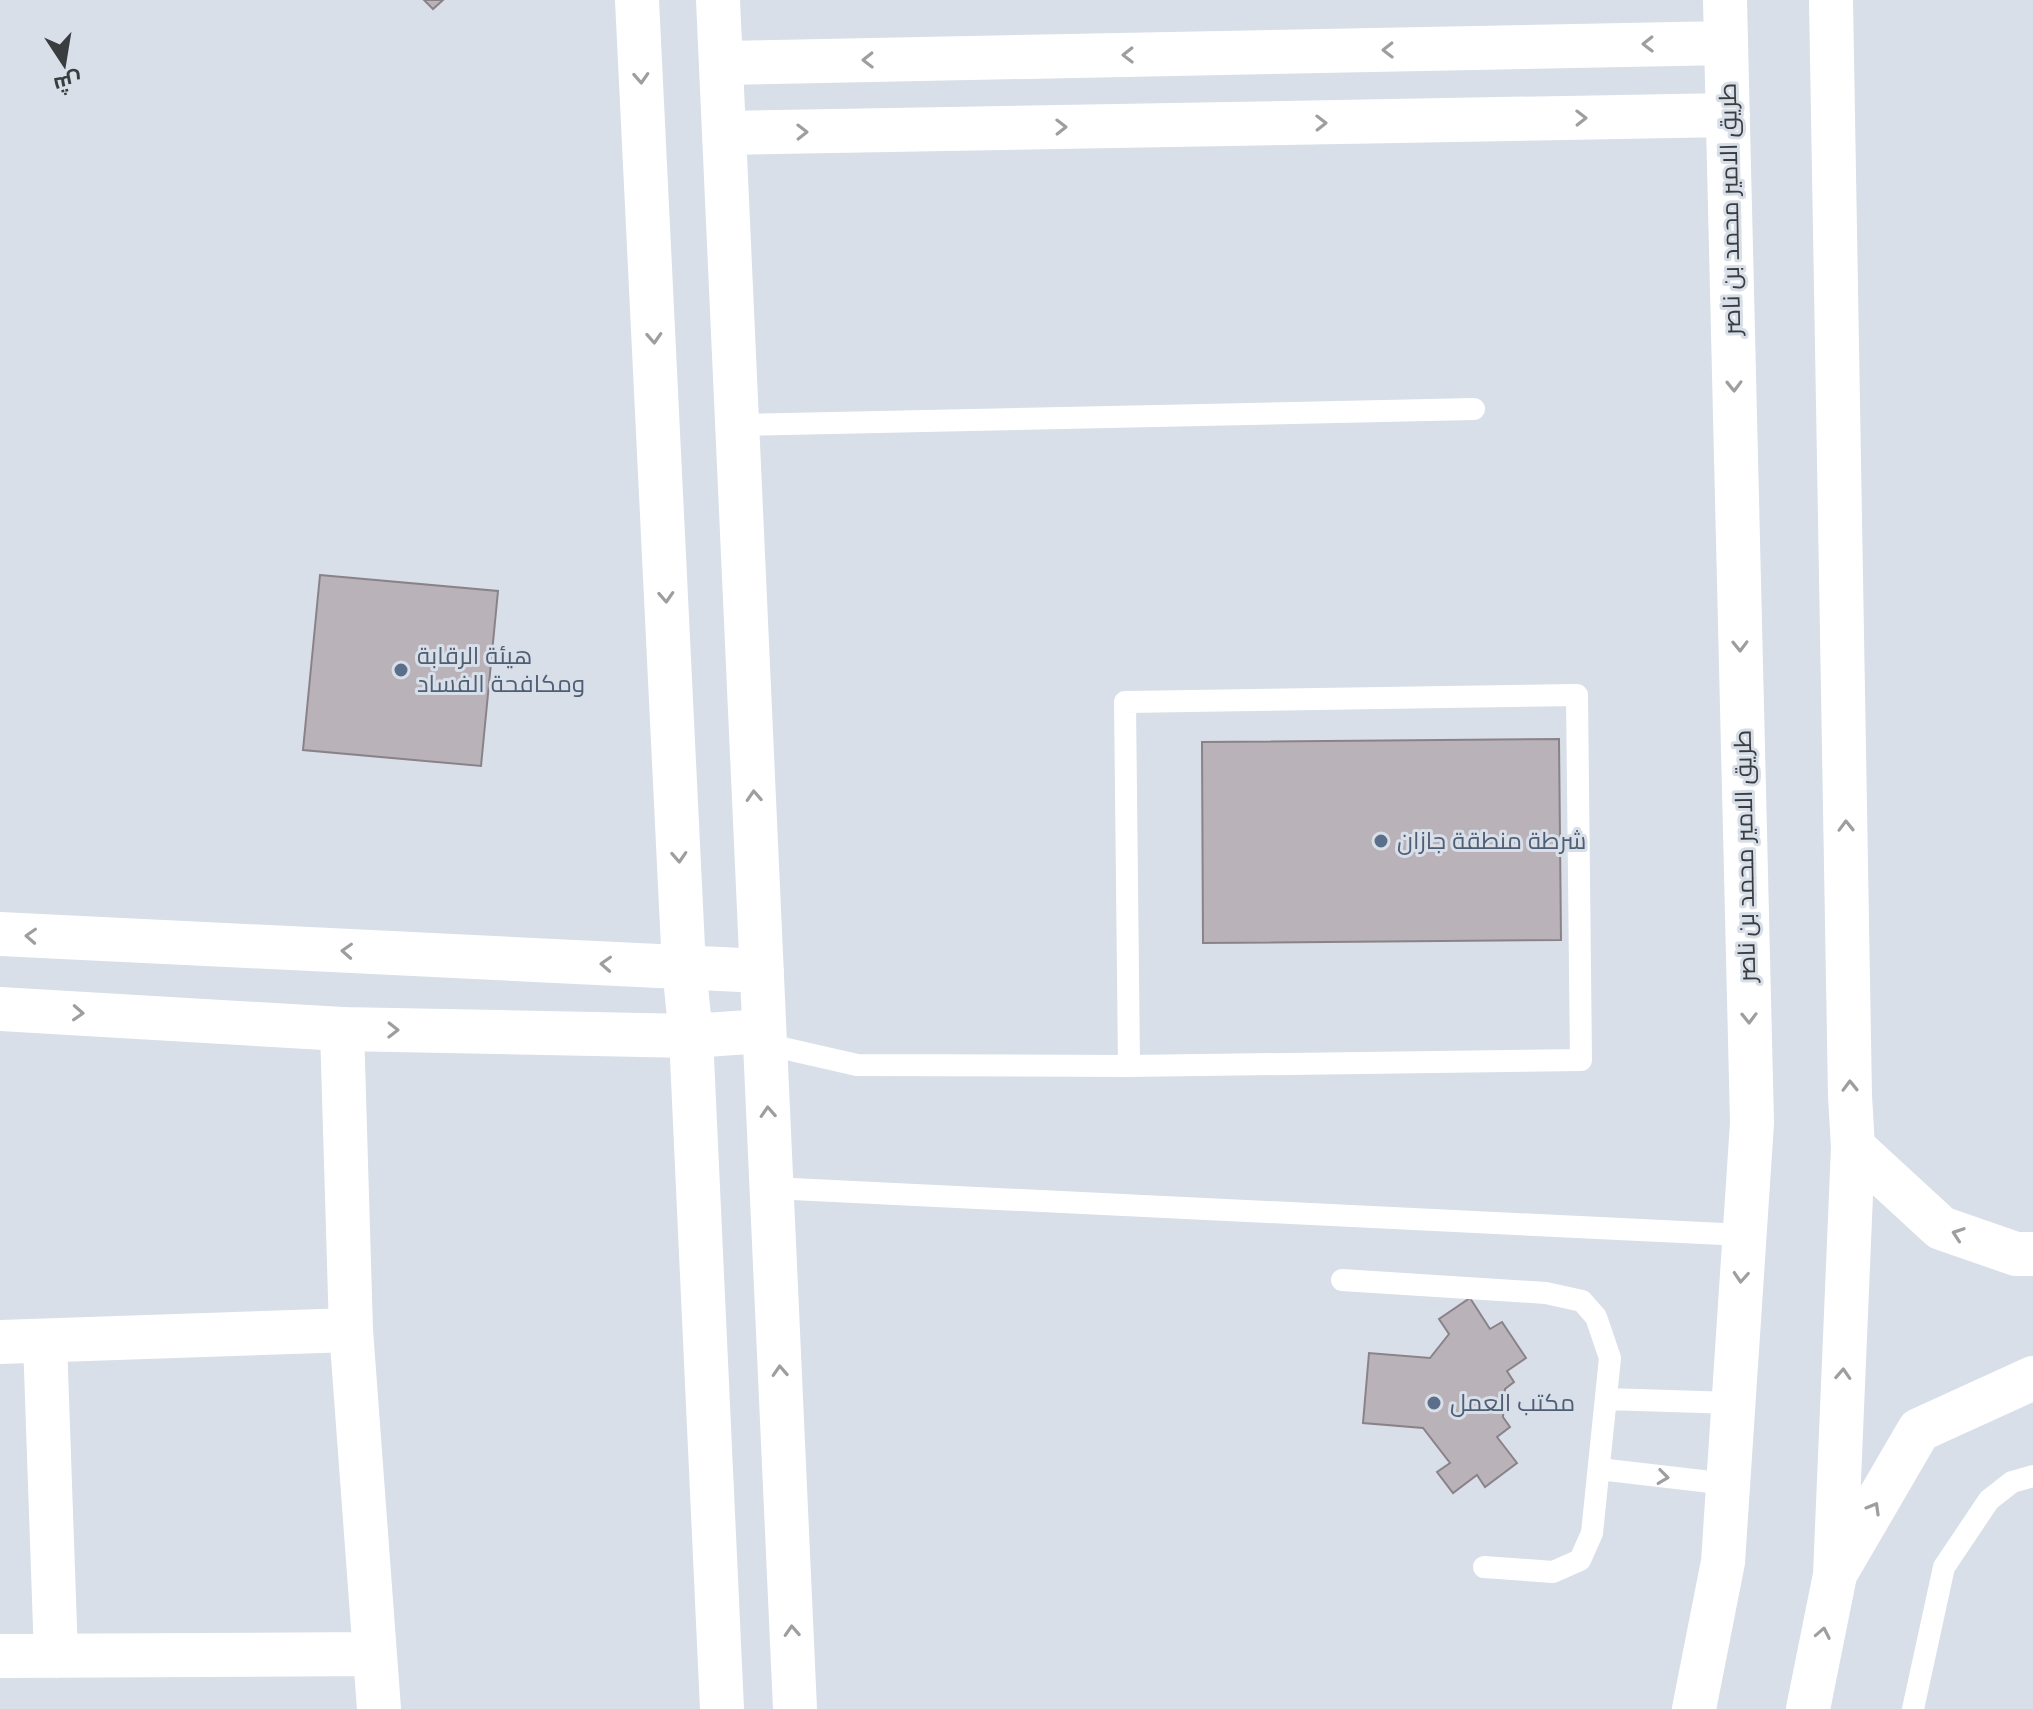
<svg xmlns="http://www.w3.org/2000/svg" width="2033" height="1709" viewBox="0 0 2033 1709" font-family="'Roboto Serif',Cairo,serif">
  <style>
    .building { fill: #bab2b9; stroke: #8a8289; stroke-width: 2 }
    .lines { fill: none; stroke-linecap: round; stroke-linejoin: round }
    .lane { stroke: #fff; stroke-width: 22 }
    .street { stroke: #fff; stroke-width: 44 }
    .secondary { stroke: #fff; stroke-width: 44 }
    .oneway { stroke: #9c9ea0 }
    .service-dot { fill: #5c6f8a; stroke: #d8dfe8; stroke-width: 3 }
    .labels { text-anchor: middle; stroke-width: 6; stroke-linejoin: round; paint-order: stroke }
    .street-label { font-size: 24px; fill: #3a3d40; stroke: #d8dfe8 }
    .service-label { font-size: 24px; fill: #4e5e75; stroke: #d8dfe8; text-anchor: start }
  </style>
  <rect width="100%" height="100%" fill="#d8dfe8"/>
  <!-- building -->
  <path class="building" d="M424,0H443L433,9Z
    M320,575L498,591L481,766L303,750Z
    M1559,739L1561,940L1203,943L1202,742Z
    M1470,1298L1490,1329L1502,1322L1526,1358L1507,1371L1514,1382L1505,1389L1503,1417L1510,1427L1497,1437L1517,1463L1485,1487L1477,1475L1453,1493L1437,1472L1450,1463L1423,1428L1363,1423L1369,1353L1430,1358L1449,1334L1439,1319Z"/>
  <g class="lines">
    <!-- lane -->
    <path class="lane" d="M737,425L1474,409
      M765,1044L857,1065L1129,1066L1581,1060L1577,695L1125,702L1129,1066
      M772,1188L1744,1235
      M1342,1280L1546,1293L1582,1301L1596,1317L1610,1358L1592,1533L1580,1560L1553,1572L1484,1567
      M1606,1399L1733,1403
      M1599,1469L1728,1484
      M1913,1709L1944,1567L1989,1500L2012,1482L2033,1476"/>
    <!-- street -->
    <path class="street" d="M342,1029L351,1330L379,1709
      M45,1341L56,1656
      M0,1342L351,1330
      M0,1656L375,1654"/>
    <!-- secondary -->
    <path class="secondary" d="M637,0L684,968L691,1036L722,1709
      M718,0L795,1709
      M721,63L1726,43
      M724,133L1728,115
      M0,934L762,971
      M0,1009L342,1029L691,1036L764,1031
      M1853,1147L1941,1228L2016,1254H2033
      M1838,1569L1919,1430L2033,1378
      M1694,1709L1723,1562L1752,1123L1725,0
      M1808,1709L1835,1575L1853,1147L1850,1096L1831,0"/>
  </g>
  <!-- one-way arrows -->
  <defs><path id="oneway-chevron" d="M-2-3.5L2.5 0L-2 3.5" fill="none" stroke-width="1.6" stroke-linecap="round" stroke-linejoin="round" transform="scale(2)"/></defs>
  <g class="oneway">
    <use href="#oneway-chevron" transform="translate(1648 44) rotate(179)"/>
    <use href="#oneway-chevron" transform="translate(1388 50) rotate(179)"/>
    <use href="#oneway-chevron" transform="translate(1128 55) rotate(179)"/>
    <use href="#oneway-chevron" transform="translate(868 60) rotate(179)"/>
    <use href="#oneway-chevron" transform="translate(641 78) rotate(87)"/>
    <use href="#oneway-chevron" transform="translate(1581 118) rotate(-1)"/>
    <use href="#oneway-chevron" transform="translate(1321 123) rotate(-1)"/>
    <use href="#oneway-chevron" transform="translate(1061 127) rotate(-1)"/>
    <use href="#oneway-chevron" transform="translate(802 132) rotate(-1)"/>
    <use href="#oneway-chevron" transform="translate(654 338) rotate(87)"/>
    <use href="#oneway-chevron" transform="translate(1734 386) rotate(89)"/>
    <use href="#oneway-chevron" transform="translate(666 597) rotate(87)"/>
    <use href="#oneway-chevron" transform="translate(1740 646) rotate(89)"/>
    <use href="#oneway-chevron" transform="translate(754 796) rotate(-93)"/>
    <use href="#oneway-chevron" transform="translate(1846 826) rotate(-91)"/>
    <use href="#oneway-chevron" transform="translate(679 857) rotate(87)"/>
    <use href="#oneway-chevron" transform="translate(31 936) rotate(-177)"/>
    <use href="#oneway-chevron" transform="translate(347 951) rotate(-177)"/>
    <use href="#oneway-chevron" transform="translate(606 964) rotate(-177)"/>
    <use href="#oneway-chevron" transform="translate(78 1013) rotate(3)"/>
    <use href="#oneway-chevron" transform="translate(1749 1018) rotate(89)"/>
    <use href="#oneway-chevron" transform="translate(393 1030) rotate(1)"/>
    <use href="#oneway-chevron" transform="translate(1850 1086) rotate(-91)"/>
    <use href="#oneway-chevron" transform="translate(768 1112) rotate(-93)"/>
    <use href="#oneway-chevron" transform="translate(1958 1234) rotate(-161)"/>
    <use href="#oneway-chevron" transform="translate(1741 1277) rotate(94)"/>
    <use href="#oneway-chevron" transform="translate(780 1371) rotate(-93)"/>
    <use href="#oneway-chevron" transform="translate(1843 1374) rotate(-87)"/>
    <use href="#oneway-chevron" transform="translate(1663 1477) rotate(7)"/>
    <use href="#oneway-chevron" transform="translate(1874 1508) rotate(-60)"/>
    <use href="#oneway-chevron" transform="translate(792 1631) rotate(-93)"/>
    <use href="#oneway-chevron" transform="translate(1823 1633) rotate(-79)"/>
  </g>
  <!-- markers -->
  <g class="service-dot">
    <circle cx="401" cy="670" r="8"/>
    <circle cx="1381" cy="841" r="8"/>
    <circle cx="1434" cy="1403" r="8"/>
  </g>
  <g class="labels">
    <!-- street labels -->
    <g class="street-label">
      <text transform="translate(1730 209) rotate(-91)" y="8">طريق الامير محمد بن ناصر</text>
      <text transform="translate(1745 856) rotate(-91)" y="8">طريق الامير محمد بن ناصر</text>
    </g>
    <!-- service labels -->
    <g class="service-label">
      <text x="417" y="664">هيئة الرقابة<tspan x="417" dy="28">ومكافحة الفساد</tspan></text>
      <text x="1397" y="849">شرطة منطقة جازان</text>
      <text x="1450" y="1411">مكتب العمل</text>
    </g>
  </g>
  <!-- north arrow -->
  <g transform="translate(64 64) rotate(168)" stroke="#d8dfe8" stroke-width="6" paint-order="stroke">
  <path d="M0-6L14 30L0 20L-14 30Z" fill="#3a3d40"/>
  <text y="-12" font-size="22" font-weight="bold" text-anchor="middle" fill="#3a3d40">ش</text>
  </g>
</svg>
